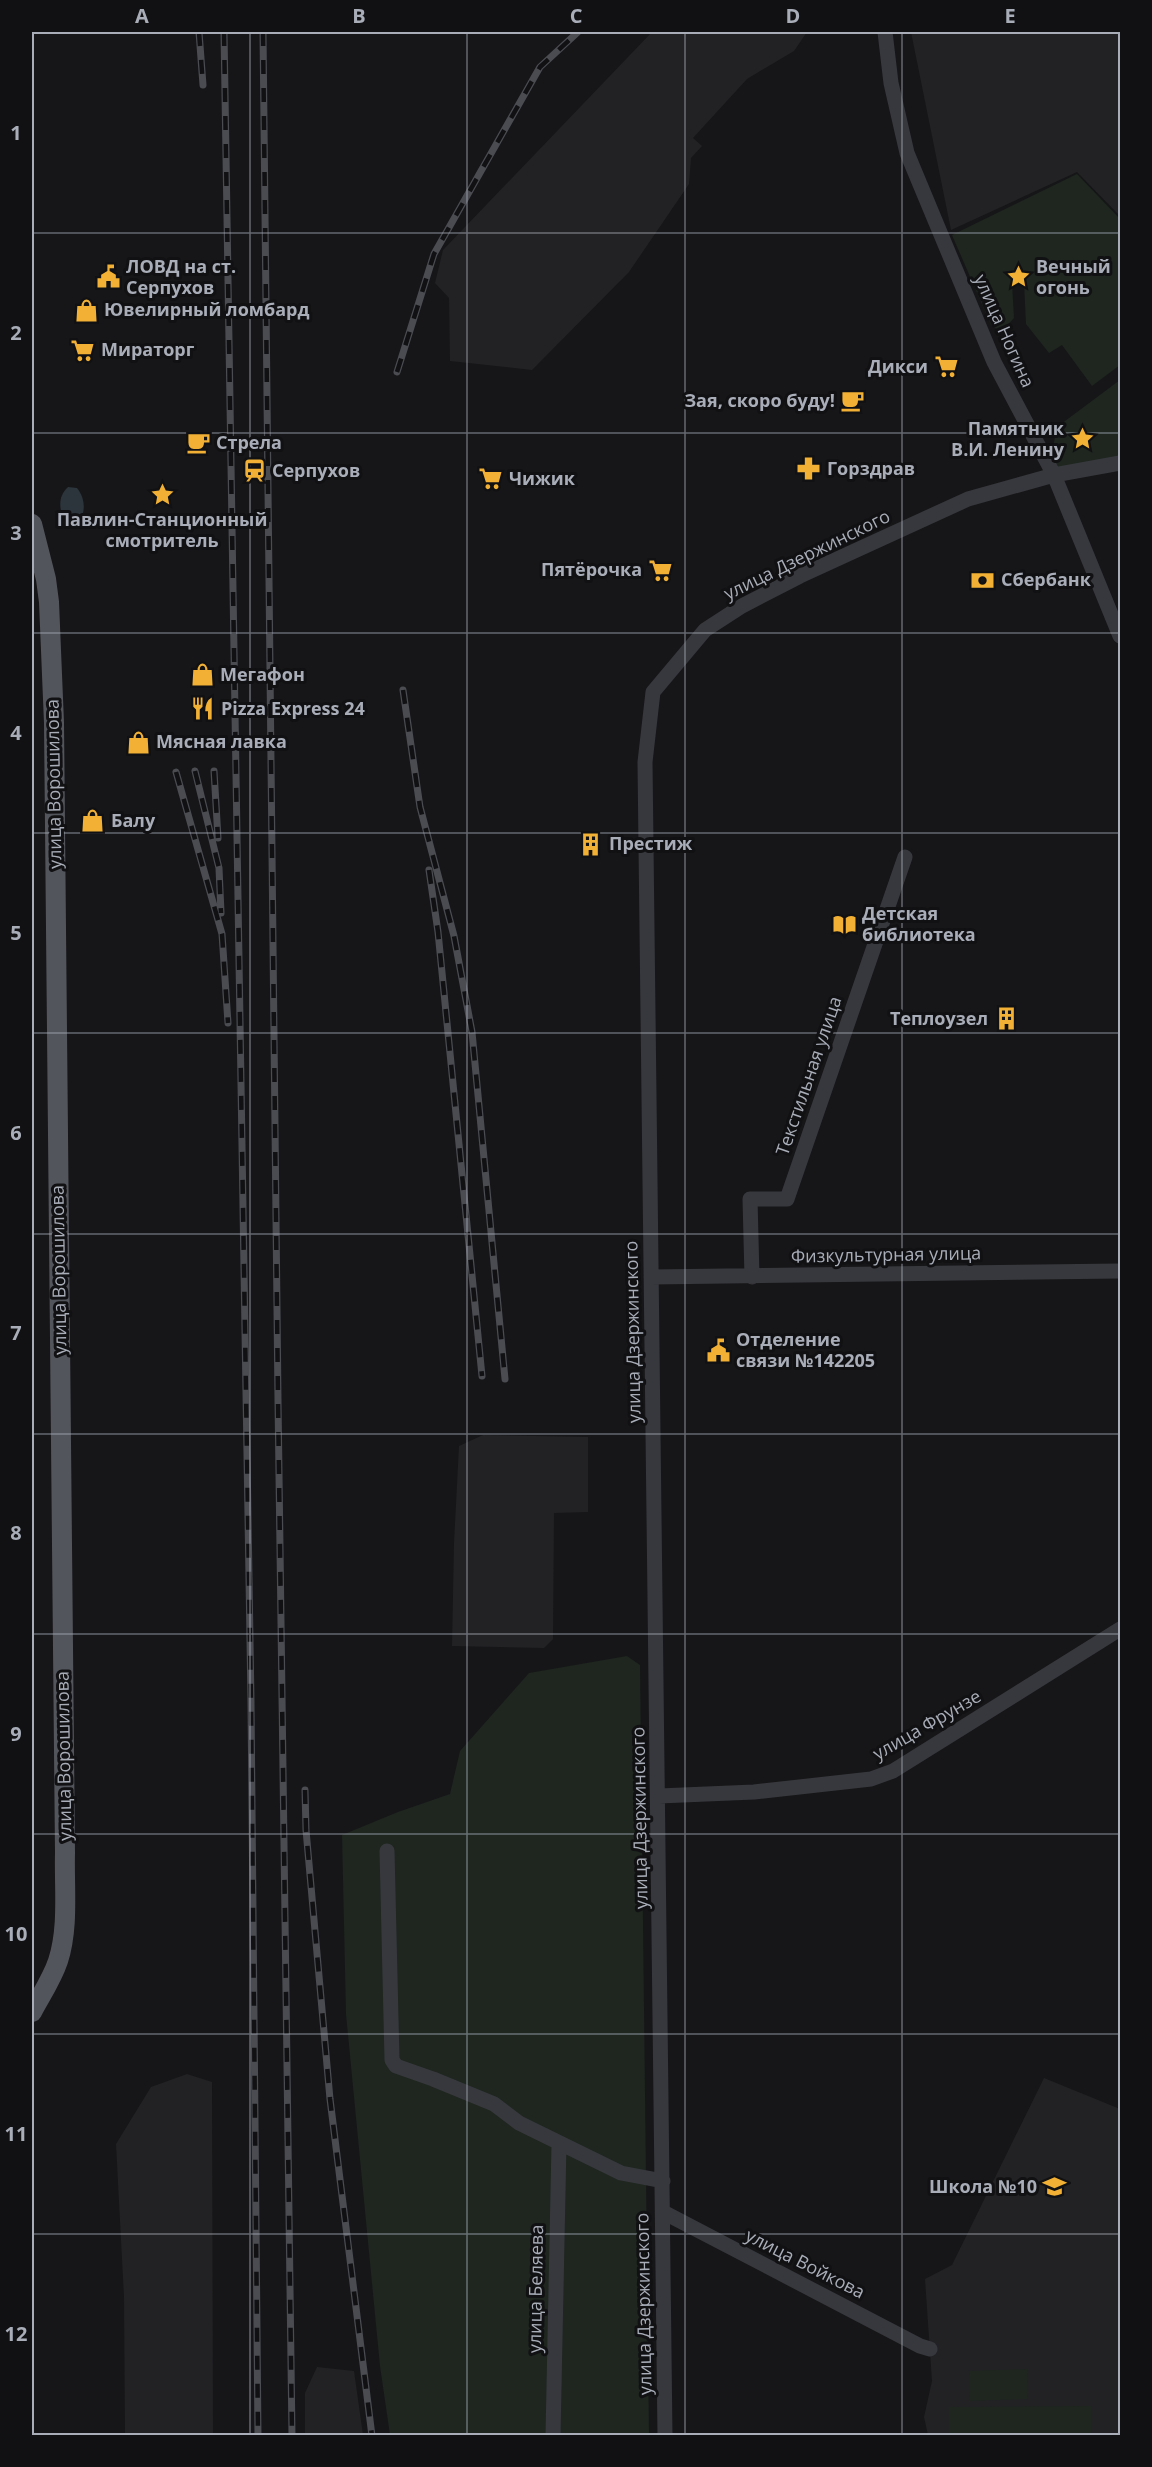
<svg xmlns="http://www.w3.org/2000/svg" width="1152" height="2467" viewBox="0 0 1152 2467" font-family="'Open Sans',sans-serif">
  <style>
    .built { fill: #222225 }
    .green { fill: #1e261f }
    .water { fill: #2c353c }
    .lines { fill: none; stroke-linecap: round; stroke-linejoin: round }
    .minor { stroke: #37383d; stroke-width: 15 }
    .major { stroke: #53555c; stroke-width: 20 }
    .rail-casing { stroke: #4a4c52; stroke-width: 7 }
    .rail { stroke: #111113; stroke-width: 4.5; stroke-dasharray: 14; stroke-linecap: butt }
    .grid { fill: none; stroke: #a8adb8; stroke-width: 1.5; stroke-opacity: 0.55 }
    .labels { text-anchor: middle; stroke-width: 6; stroke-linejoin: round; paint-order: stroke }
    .poi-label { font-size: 18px; font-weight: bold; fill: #a8adb8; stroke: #111113; text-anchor: start }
    .street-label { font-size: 18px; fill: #a8adb8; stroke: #111113 }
    .neatline { fill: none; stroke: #a8adb8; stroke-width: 2 }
    .grid-label { font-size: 20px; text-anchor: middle; font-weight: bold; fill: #a8adb8 }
  </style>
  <rect width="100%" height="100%" fill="#161618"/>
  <!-- built -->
  <path class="built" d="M652,32H807L794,51L747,79L693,138L702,146L691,158L689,184L629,272L532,370L450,361L449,298L435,283L443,250Z
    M911,32H1120V216L1077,172L951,230Z
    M483,1435L588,1437V1512L554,1513L553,1639L544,1648L452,1646L454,1543L459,1446Z
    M187,2074L212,2082L213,2435H125L124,2297L116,2144L151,2087Z
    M1044,2078L1120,2109L1119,2435H928L924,2417L932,2381L925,2279L952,2265Z
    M317,2367L354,2371L363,2435H305V2393Z"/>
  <!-- green -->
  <path class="green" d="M1077,174L1120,219V365L1092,386L1062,345L1049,353L1026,324L1024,282L1012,283L1014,318L1001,332L991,325L952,235Z
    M1120,380V460L1048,473L1057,427Z
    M627,1656L640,1665L649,2435H390L380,2366L346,2014L342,1835L398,1812L450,1794L460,1751L529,1673Z
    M1027,2369L1028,2399L970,2401L969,2371Z
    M1091,2406V2435H949V2407Z"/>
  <!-- water -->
  <path class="water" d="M68,487L77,488C86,499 87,517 74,525L66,523C59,511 57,497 68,487Z"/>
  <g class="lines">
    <!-- minor -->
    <path class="minor" d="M885,32L891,83L907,153L994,362L1054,475L1120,636
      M651,1277L1120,1271
      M752,1277L750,1199H787L905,857
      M659,1796L754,1792L871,1779L893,1771L1120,1629
      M387,1851L392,2060L396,2066L433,2079L494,2104L519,2123L621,2173L663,2181
      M663,2212L920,2346L930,2349
      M553,2436L559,2143
      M665,2436L645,762L653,692L705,630L742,606L800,576L968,499L1054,475L1120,463"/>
    <!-- major -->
    <path class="major" d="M32,524L46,579L49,602L54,723L65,1853C64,1888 69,1927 58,1961C52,1979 41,1995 32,2012"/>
    <defs>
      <path id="rail" d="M199,32L203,85
        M224,32L251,1702L258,2436
        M263,32L278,1400L292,2436
        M397,372L434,254L540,67L578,32
        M403,690L420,807L454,936L472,1032L505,1379
        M195,771L219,868L221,913
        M214,771L218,838
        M176,772L222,934L228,1023
        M429,870L438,932L482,1376
        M305,1790L306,1830L330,2099L372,2436"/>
    </defs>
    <!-- rail casing -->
    <use href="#rail" class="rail-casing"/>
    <!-- rail -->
    <use href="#rail" class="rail"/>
  </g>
  <!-- grid -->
  <path class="grid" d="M250,32V2436M467,32V2436M685,32V2436M902,32V2436M32,233H1120M32,433H1120M32,633H1120M32,833H1120M32,1033H1120M32,1234H1120M32,1434H1120M32,1634H1120M32,1834H1120M32,2034H1120M32,2234H1120"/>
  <!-- icons -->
  <defs>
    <symbol id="civic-bare" viewBox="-9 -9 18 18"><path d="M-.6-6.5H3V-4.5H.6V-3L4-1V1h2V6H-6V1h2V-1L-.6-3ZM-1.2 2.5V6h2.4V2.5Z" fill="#f2b134" stroke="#111113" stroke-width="2.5" paint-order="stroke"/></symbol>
    <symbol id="sight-bare" viewBox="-9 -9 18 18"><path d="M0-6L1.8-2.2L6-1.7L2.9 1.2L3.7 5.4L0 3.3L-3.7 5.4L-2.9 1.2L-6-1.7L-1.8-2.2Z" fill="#f2b134" stroke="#111113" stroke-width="2.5" paint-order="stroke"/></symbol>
    <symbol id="shop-bare" viewBox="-9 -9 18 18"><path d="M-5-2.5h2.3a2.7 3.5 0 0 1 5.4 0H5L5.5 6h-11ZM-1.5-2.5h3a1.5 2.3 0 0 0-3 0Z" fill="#f2b134" stroke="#111113" stroke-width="2.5" paint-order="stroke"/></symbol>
    <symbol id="supermarket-bare" viewBox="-9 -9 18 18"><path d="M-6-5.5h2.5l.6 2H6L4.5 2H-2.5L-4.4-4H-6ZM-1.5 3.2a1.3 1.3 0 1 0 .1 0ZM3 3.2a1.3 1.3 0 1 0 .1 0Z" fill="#f2b134" stroke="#111113" stroke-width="2.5" paint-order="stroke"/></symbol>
    <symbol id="cafe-bare" viewBox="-9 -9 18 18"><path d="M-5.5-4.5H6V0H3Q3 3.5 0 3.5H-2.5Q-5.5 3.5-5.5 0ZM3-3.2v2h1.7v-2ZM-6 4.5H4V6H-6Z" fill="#f2b134" stroke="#111113" stroke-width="2.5" paint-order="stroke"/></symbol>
    <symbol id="pharmacy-bare" viewBox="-9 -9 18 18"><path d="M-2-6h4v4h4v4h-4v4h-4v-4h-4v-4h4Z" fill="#f2b134" stroke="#111113" stroke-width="2.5" paint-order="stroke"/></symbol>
    <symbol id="station-bare" viewBox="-9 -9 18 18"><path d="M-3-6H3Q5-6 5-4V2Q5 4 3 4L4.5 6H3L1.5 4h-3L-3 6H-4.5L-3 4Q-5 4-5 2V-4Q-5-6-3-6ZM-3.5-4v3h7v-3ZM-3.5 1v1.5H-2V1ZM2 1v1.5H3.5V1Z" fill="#f2b134" stroke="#111113" stroke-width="2.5" paint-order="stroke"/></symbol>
    <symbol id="bank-bare" viewBox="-9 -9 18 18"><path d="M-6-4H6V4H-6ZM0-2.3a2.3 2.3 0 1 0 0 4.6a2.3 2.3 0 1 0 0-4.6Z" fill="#f2b134" stroke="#111113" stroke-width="2.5" paint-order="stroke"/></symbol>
    <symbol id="restaurant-bare" viewBox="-9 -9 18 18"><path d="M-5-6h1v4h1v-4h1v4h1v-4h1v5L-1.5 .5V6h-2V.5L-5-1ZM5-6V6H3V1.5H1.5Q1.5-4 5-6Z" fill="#f2b134" stroke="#111113" stroke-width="2.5" paint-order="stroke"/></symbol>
    <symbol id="building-bare" viewBox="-9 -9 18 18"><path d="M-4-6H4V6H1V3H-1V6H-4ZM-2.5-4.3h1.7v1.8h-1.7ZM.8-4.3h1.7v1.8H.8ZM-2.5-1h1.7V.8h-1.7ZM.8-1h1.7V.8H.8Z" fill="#f2b134" stroke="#111113" stroke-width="2.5" paint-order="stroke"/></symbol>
    <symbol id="library-bare" viewBox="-9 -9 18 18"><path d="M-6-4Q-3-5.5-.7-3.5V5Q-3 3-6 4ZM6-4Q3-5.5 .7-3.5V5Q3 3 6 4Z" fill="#f2b134" stroke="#111113" stroke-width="2.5" paint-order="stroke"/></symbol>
    <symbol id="school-bare" viewBox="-9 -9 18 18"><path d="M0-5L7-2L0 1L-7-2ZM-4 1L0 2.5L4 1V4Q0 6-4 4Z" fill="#f2b134" stroke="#111113" stroke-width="2.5" paint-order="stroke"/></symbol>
  </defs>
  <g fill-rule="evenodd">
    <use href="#civic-bare" x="92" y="260" width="33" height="33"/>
    <use href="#sight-bare" x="1002" y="260" width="33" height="33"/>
    <use href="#shop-bare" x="70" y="294" width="33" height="33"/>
    <use href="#supermarket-bare" x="66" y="334" width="33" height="33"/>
    <use href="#supermarket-bare" x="930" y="350" width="33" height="33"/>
    <use href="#cafe-bare" x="836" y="384" width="33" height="33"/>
    <use href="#sight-bare" x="1066" y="422" width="33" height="33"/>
    <use href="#cafe-bare" x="182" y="426" width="33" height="33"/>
    <use href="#pharmacy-bare" x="792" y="452" width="33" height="33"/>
    <use href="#station-bare" x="238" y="454" width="33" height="33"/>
    <use href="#supermarket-bare" x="474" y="462" width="33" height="33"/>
    <use href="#sight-bare" x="146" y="478" width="33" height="33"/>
    <use href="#supermarket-bare" x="644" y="554" width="33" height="33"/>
    <use href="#bank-bare" x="966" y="564" width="33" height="33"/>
    <use href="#shop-bare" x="186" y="658" width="33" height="33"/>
    <use href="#restaurant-bare" x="186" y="692" width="33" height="33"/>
    <use href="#shop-bare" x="122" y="726" width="33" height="33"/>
    <use href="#shop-bare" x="76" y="804" width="33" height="33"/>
    <use href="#building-bare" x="574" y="828" width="33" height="33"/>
    <use href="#library-bare" x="828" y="908" width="33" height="33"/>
    <use href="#building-bare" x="990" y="1002" width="33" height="33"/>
    <use href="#civic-bare" x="702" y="1334" width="33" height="33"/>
    <use href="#school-bare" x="1038" y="2170" width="33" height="33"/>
  </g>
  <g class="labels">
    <!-- poi labels -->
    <g class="poi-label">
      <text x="126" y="273">ЛОВД на ст.<tspan x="126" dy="21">Серпухов</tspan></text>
      <text x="1036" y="273">Вечный<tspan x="1036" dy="21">огонь</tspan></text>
      <text x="104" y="316">Ювелирный ломбард</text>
      <text x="101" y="356">Мираторг</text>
      <text x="928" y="373" text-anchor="end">Дикси</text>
      <text x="835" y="407" text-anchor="end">Зая, скоро буду!</text>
      <text x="1064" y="435" text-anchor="end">Памятник<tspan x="1064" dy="21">В.И. Ленину</tspan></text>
      <text x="216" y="449">Стрела</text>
      <text x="827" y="475">Горздрав</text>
      <text x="272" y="477">Серпухов</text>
      <text x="509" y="485">Чижик</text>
      <text x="162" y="526" text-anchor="middle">Павлин-Станционный<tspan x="162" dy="21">смотритель</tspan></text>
      <text x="642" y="576" text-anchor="end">Пятёрочка</text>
      <text x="1001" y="586">Сбербанк</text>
      <text x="220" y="681">Мегафон</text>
      <text x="221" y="715">Pizza Express 24</text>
      <text x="156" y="748">Мясная лавка</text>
      <text x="111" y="827">Балу</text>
      <text x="609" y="850">Престиж</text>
      <text x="862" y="920">Детская<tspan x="862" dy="21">библиотека</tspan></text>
      <text x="988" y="1025" text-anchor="end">Теплоузел</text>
      <text x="736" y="1346">Отделение<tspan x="736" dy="21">связи №142205</tspan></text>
      <text x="1037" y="2193" text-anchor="end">Школа №10</text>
    </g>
    <!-- street labels -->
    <g class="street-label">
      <text transform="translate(1004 331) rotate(66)" y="6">улица Ногина</text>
      <text transform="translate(807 555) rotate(-26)" y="6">улица Дзержинского</text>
      <text transform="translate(54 784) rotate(-91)" y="6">улица Ворошилова</text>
      <text transform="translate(809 1076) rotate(-71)" y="6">Текстильная улица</text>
      <text transform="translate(886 1255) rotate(-1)" y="6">Физкультурная улица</text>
      <text transform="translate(59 1270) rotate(-91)" y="6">улица Ворошилова</text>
      <text transform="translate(633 1332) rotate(-91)" y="6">улица Дзержинского</text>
      <text transform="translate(927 1725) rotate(-30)" y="6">улица Фрунзе</text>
      <text transform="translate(64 1756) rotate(-91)" y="6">улица Ворошилова</text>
      <text transform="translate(640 1818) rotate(-91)" y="6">улица Дзержинского</text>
      <text transform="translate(805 2264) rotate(27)" y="6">улица Войкова</text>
      <text transform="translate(536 2289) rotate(-89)" y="6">улица Беляева</text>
      <text transform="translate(644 2304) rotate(-91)" y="6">улица Дзержинского</text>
    </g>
  </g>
  <!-- border -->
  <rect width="1152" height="2467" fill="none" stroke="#111113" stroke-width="66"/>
  <rect x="33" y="33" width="1086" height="2401" class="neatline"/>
  <g class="grid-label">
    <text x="142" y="23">A</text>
    <text x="359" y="23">B</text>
    <text x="576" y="23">C</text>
    <text x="793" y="23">D</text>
    <text x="1010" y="23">E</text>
    <text x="16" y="140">1</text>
    <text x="16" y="340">2</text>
    <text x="16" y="540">3</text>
    <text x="16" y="740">4</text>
    <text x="16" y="940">5</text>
    <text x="16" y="1140">6</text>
    <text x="16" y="1340">7</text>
    <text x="16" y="1540">8</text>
    <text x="16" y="1741">9</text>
    <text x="16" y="1941">10</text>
    <text x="16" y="2141">11</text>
    <text x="16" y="2341">12</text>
  </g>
</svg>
